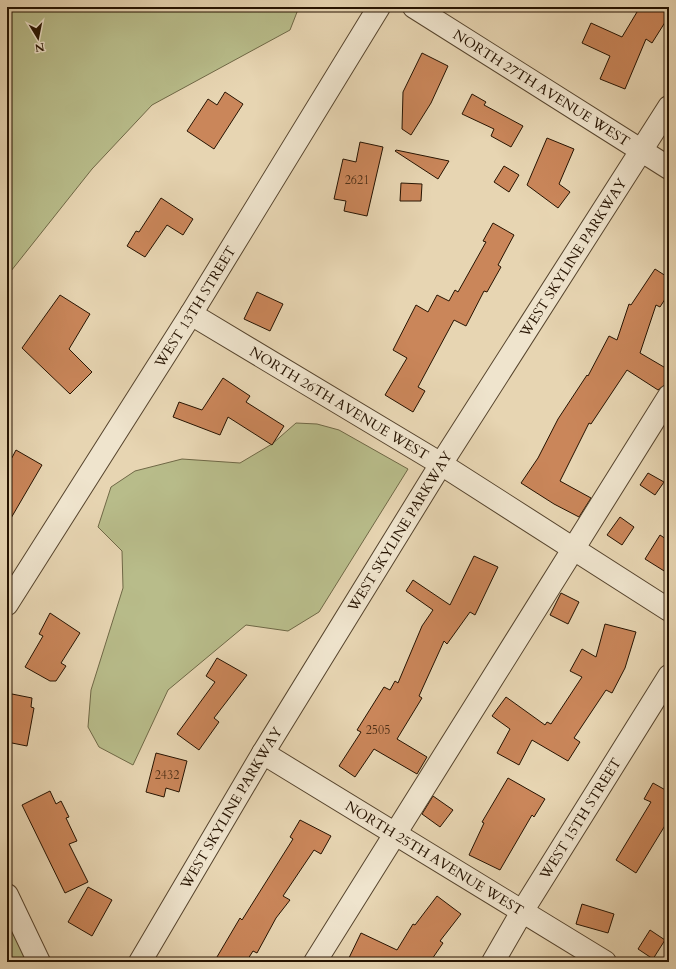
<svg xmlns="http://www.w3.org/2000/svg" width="676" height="969" viewBox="0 0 676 969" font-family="Cardo,serif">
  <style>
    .green { fill: #b8bc8a; stroke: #6f6846 }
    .building { fill: #ca865a; stroke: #261301 }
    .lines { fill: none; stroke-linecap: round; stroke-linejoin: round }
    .minor-casing { stroke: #56442d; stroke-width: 24 }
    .minor { stroke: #efe4cd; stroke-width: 22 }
    .labels { text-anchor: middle; stroke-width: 3; stroke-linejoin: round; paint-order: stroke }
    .number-label { font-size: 12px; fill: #4f3017 }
    .street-label { font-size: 14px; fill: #261301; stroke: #efe4cd }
  </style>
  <rect width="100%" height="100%" fill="#e7d5b2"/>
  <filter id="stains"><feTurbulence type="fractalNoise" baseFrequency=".005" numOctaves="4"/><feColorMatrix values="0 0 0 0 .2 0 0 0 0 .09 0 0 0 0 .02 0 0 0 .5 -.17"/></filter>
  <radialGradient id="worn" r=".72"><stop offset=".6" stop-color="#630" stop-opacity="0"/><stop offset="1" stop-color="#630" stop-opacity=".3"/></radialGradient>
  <!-- green -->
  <path class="green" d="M7,7H299L290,30L152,105L92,169L7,276Z
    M296,423L317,424L339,430L408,469L319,612L288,631L246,625L168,690L133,765L99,747L88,727L91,690L123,588L122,551L98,527L111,487L135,471L182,459L240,463L272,444Z
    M7,917L36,962H7Z"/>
  <!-- building -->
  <path class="building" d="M640,7H669V16L652,43L646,39L625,89L600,79L610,56L582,43L591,23L622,37Z
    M422,53L448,66L431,103L411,135L402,129L403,92Z
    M225,92L243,104L214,149L187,131L208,99L217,105Z
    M472,94L486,102L484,105L523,126L511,147L491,136L494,129L462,114Z
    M547,138L574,149L559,184L570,192L558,208L527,185Z
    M360,142L383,147L367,216L344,211L346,201L334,199L343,159L356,162Z
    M396,150L449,161L438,179L395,151Z
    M504,166L519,175L509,192L494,182Z
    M401,183L422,184L421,201H400Z
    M161,198L193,219L183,235L167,225L145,257L127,246L136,231L139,232Z
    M493,223L514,235L498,265L501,267L487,292L484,291L466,326L454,320L418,387L425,391L413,412L385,395L407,358L393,350L416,305L428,312L437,295L449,301L455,290L458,292L486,242L483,241Z
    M655,269L669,278V293L660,307L656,305L640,353L669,370V379L666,384L658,390L627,370L591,424L589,423L560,481L591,498L579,517L554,504L521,483L538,458L558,419L587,375L588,376L609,336L617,340L629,304L631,305Z
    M257,292L283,304L270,331L244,319Z
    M60,295L90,314L69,349L92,372L70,394L22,348Z
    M223,378L250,396L246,402L284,426L272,445L228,417L220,435L173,417L179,402L202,410Z
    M16,450L42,465L7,525V467Z
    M648,473L664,482L655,495L640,485Z
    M620,517L634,527L622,545L607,535Z
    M660,535L669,541V574L645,559Z
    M474,556L498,567L475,615L470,612L447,644L444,641L419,696L422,698L397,739L427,757L417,774L374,749L355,777L339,766L361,732L357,730L384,687L390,690L395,681L398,683L422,626L433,610L406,591L413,580L450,605Z
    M561,593L579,602L568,624L550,615Z
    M50,613L80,633L61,663L66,666L56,681H50L25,667L43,636L39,634Z
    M605,624L636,632L625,668L612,693L606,690L574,738L580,742L568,761L532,740L519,765L497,753L510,729L492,716L506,697L545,725L547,722L551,724L582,677L570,671L582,649L596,657Z
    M217,658L247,675L214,718L219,722L199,750L177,734L215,682L206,676Z
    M7,693L32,698L31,707L34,708L27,746L7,742Z
    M156,753L187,761L179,792L166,788L164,797L146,792Z
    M508,778L545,799L534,817L532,815L500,870L469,855L484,823L482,822Z
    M653,783L669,792V819L636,873L616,860L651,802L644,799Z
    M50,791L56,804L61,801L69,817L66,818L77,841L69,844L88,882L65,893L22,805Z
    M433,796L453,810L440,827L422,814Z
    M300,820L331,836L321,854L314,850L283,896L290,900L276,918L257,953L253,951L246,962H214L240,918L242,920L293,839L290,837Z
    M88,887L112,900L92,936L68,922Z
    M437,896L461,914L440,941L443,943L430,962H347L361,933L397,950L413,924L415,925Z
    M582,904L614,914L608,933L576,924Z
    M650,930L665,940L653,959L638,949Z"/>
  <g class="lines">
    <defs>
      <g id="minor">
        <path id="s1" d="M414,7L669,168"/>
        <path id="s2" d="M191,314L441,464L669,610"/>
        <path id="s3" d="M7,604L191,314L379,7"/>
        <path id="s4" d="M263,753L605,962"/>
        <path d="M7,895L39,962"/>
        <path id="s5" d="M140,962L263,753L441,464L669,107"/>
        <path d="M315,962C432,772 552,586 669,396"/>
        <path id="s6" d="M493,962L523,910L669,676"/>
      </g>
    </defs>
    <!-- minor casing -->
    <use href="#minor" class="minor-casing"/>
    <!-- minor -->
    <use href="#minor" class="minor"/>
  </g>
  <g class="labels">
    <!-- number labels -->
    <g class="number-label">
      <text x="357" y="184">2621</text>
      <text x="378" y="734">2505</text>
      <text x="167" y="779">2432</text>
    </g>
    <!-- street labels -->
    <g class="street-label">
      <text dy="5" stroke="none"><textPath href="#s1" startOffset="151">NORTH 27TH AVENUE WEST</textPath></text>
      <text dy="5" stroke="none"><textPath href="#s5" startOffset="827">WEST SKYLINE PARKWAY</textPath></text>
      <text dy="5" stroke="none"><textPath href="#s3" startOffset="352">WEST 13TH STREET</textPath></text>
      <text dy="5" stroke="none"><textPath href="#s2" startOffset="173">NORTH 26TH AVENUE WEST</textPath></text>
      <text dy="5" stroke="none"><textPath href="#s5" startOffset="503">WEST SKYLINE PARKWAY</textPath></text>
      <text dy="5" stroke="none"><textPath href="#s5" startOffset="179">WEST SKYLINE PARKWAY</textPath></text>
      <text dy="5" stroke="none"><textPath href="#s6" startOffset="168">WEST 15TH STREET</textPath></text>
      <text dy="5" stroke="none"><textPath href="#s4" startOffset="201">NORTH 25TH AVENUE WEST</textPath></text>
    </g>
  </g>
  <!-- margin -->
  <rect width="676" height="969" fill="none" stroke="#e7d5b2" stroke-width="24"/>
  <rect x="8" y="8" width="660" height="953" fill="none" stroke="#261301" stroke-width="2"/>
  <rect x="12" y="12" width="652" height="945" fill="none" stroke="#261301"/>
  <!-- north arrow -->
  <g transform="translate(38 38) rotate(170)" stroke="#efe4cd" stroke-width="3" paint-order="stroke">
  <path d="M0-3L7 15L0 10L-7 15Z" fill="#261301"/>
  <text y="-6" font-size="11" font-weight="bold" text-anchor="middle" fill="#261301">N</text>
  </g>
  <rect width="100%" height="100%" filter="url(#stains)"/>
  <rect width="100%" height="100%" fill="url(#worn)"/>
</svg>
